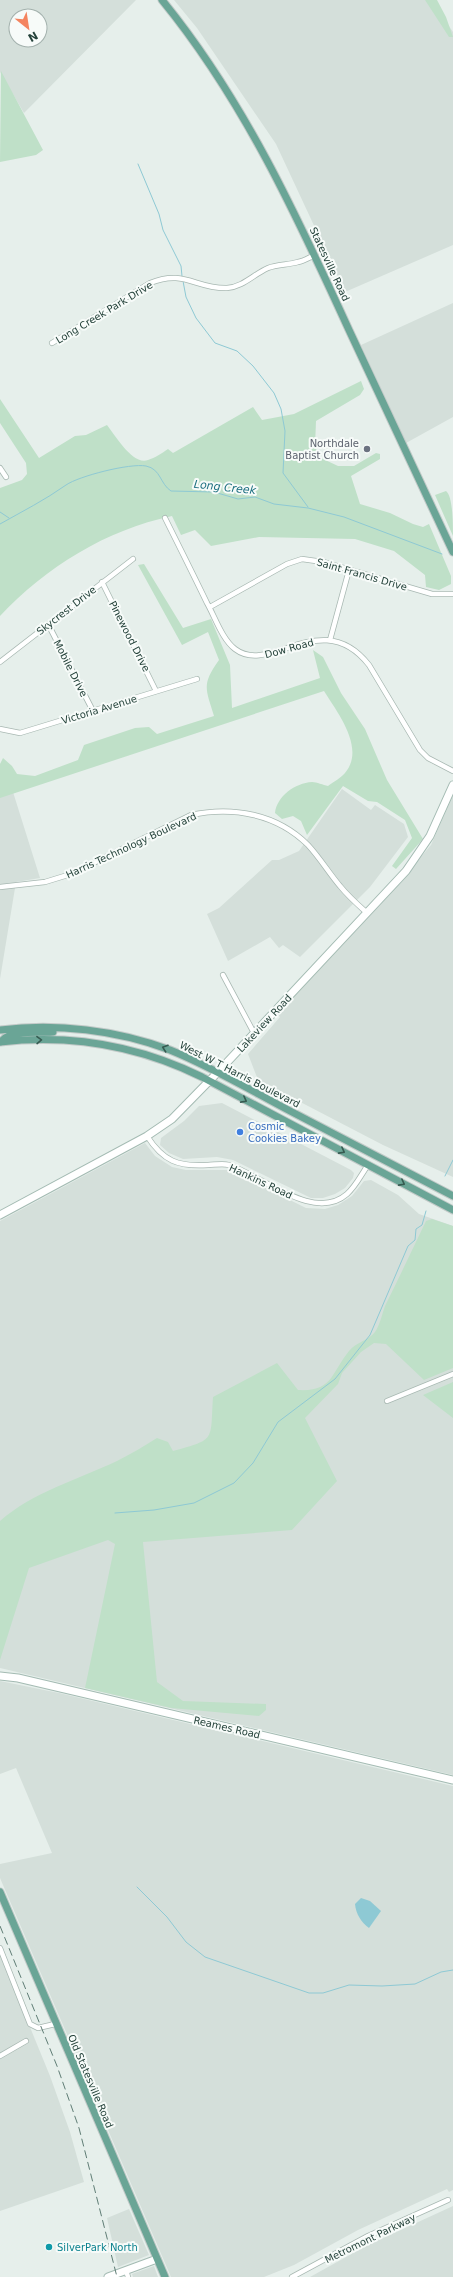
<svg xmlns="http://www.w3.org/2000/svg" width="453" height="2277" viewBox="0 0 453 2277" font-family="'DejaVu Sans',sans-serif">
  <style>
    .built { fill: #d4dfda; fill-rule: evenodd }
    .green { fill: #bfe0c8 }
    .water { fill: #8ec9d4 }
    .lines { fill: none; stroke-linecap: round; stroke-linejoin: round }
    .stream { stroke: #8ec9d4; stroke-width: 1 }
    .minor-casing { stroke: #a8b8b2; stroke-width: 6 }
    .secondary-casing { stroke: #a4bbb3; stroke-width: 9 }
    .primary-casing { stroke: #c2cac8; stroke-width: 9 }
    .minor { stroke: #fff; stroke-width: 4.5 }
    .secondary { stroke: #fff; stroke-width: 7 }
    .primary { stroke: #6aa596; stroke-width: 7 }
    .rail { stroke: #5f7d75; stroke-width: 1; stroke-dasharray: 8 4; stroke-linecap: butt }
    .oneway { stroke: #365b51 }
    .worship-dot { fill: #6b7280; stroke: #f7fbf9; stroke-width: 1.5 }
    .shop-dot { fill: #3f7fe0; stroke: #f7fbf9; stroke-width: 1.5 }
    .culture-dot { fill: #0f9aa8; stroke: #f7fbf9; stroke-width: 1.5 }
    .labels { text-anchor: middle; stroke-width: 4; stroke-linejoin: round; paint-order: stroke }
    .street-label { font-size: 10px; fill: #24423a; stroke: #f7fbf9 }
    .worship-label { font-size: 10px; fill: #5b616d; stroke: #f7fbf9; text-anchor: end }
    .shop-label { font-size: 10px; fill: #366cbe; stroke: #f7fbf9; text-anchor: start }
    .culture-label { font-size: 10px; fill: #0d838f; stroke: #f7fbf9; text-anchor: start }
    .water-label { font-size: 11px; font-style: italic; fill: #1c6f80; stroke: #f7fbf9 }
  </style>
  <rect width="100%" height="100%" fill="#e6efeb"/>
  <!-- built -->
  <path class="built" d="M0,0H136L24,113L0,72ZM16,16H40V40H16Z
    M174,0H431L453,32V245L345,292L276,144L197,28Z
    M453,303V417L406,443L361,345Z
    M342,789L371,810L375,805L404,824L408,837L370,887L300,957L283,945L279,948L270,937L228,961L207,914L219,908L272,860H279L299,851Z
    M13,792L40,878L16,882L0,979V797Z
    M453,796V1177L383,1145L258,1080L248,1054L280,1017L277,1014L309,981L306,980L381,904L431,845Z
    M222,1103L351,1170L354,1173L353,1178L345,1188L335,1194L323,1198H311L233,1160L217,1157L183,1159L169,1153L160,1145L161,1138L184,1121L199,1106Z
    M145,1143L155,1156L172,1167L186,1170H229L306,1208L325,1209L338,1205L352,1196L364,1181L371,1180L398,1195L419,1214L453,1226V1775L0,1668V1221Z
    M0,1681L59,1693L453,1786V2190L449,2192L447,2189L358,2230L294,2265L264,2277H171L0,1878V1864L52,1853L16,1768L0,1774Z
    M0,1954L50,2076L70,2132L84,2182L0,2211Z
    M453,2206V2277H310L366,2246Z
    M129,2209L149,2255L118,2267L107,2218Z
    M154,2266L158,2277H133L132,2274Z"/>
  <!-- green -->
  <path class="green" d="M425,0H437L446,17L453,37H449Z
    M1,71L43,150L36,155L0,162Z
    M361,381L364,389L360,395L316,421L315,447L321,458L338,466H354L376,453L380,454V459L351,476L360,504L390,513L413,524L423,527L429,524L451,576V584L439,590L426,587L425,575L394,551L355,539L259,537L211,546L195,530L181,535L172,516C106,530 46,567 0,616V488L22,480L27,474L26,463L0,423V399L39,458L75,436L86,435L107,425C115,435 133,466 148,460C155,458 162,453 168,449L173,453L253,407L262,420L294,414Z
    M446,491C453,496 453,525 453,536L435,495Z
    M144,564L183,628L211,619L230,665L232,708L320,678L313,650L323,657L341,693L365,729L387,780L423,839L396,869L392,866L412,838L405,820L377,802L368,801L343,786L307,835L301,821L293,816L282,819L275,813C277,796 295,783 312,782C317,782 323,785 328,786C333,782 341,778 345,773C366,748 337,712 324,691L0,798V764L3,758L12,766L17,774L35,776L78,760L84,745L135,728L149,727L157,734L214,716C206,689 201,685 219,660L208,632L182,645L138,565Z
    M432,1219L453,1226V1368L424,1380L386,1344L374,1343L361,1352L342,1373L338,1384L305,1418L337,1481L292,1530L143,1542L157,1682L183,1701L266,1704V1710L259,1716L171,1708L85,1688L115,1544L108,1540L29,1568L0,1660V1521C33,1492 77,1480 117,1461C131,1454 144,1446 157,1438L168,1442L173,1451C217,1439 210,1441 213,1397L277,1363L298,1390C333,1392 331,1373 349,1351C356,1342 368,1341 375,1332C380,1325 382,1314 385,1306C399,1278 412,1250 426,1221Z
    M453,1382V1418L423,1395Z"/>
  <!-- water -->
  <path class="water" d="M361,1898L370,1901L381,1911L369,1928C361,1922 356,1914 355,1904Z"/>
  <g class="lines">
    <!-- stream -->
    <path class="stream" d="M138,164L159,214L163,230L181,266L182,276
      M183,281L186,297L196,318L215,343L237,351L253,366L274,393L281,409L285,431L283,473L308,507
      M0,512L9,518
      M0,524C23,511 45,500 66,485C79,476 130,463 146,466C161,469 160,484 171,491L214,492L238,499L255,497L274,504L308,508L344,517L442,554
      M445,1176L453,1160
      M115,1513L154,1510L194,1503L234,1483L253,1463L278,1422L335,1379L370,1335L408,1246L415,1240L416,1229L422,1225L426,1211
      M137,1887L167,1917L186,1942L205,1957L309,1993H323L349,1985L382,1986L415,1984L441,1972L453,1970"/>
    <defs>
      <path id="minor" d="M52,343L150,283C185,269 195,289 227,288C243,287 254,274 268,268C277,264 289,265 298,262C304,261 310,257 315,255
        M0,468L6,477
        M165,518C179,546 193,574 207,603C215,617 222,639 235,649C270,676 322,605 369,665L420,750L428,758L453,771
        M102,582L156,691
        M210,607L287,564L302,559L323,562L432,594H453
        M48,624L93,711
        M330,640L349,570
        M0,662L133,559
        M0,729L20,733L197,679
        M0,887L45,882L71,874L191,815C233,806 277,814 308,845C320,858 329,873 340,886C348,896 357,904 366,912
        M223,975L254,1033
        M147,1136C163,1161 178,1167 208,1165C214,1165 223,1163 229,1165C261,1175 314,1223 347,1194C356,1186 361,1175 368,1165
        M387,1401L453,1374
        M0,1948L30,2024L38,2028L55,2024
        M0,2056L26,2041
        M126,2270L128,2277
        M292,2277L368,2236L448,2200"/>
      <path id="secondary" d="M0,1215L147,1136L172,1119L218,1072L406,871L430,836L453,785
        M0,1676L18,1678L453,1780
        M108,2277L157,2259"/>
      <path id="primary" d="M162,0C243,99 296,214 349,330C384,404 419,478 453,552
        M0,1030C56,1023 117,1030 170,1050C212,1067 252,1091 292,1112C346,1140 399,1168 453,1196
        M0,1042C70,1034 139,1046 202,1077L453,1210
        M1,1042C10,1029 39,1033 53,1032
        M0,1892L165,2277"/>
    </defs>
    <!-- minor casing -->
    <use href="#minor" class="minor-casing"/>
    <!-- secondary casing -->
    <use href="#secondary" class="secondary-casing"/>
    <!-- primary casing -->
    <use href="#primary" class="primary-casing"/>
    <!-- minor -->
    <use href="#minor" class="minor"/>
    <!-- secondary -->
    <use href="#secondary" class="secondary"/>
    <!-- primary -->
    <use href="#primary" class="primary"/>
    <!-- rail -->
    <path class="rail" d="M0,1926L57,2066L79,2128L117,2277"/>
  </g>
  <!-- one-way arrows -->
  <defs><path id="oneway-chevron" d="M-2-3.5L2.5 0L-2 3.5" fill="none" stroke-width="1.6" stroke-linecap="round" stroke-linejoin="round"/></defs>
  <g class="oneway">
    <use href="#oneway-chevron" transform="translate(39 1040) rotate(-1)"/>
    <use href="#oneway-chevron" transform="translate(165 1048) rotate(-161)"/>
    <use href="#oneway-chevron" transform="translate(244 1100) rotate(28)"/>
    <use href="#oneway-chevron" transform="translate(342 1151) rotate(28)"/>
    <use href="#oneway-chevron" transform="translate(402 1183) rotate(28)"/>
  </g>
  <!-- markers -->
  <circle class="worship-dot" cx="367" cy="449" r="4"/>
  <circle class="shop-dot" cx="240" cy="1132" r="4"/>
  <circle class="culture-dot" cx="49" cy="2247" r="4"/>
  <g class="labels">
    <!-- street labels -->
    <g class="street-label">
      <text transform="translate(330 264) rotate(65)" y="4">Statesville Road</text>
      <text transform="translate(104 312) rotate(-31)" y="4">Long Creek Park Drive</text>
      <text transform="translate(362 574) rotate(16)" y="4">Saint Francis Drive</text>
      <text transform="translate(66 610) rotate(-38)" y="4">Skycrest Drive</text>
      <text transform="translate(130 636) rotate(63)" y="4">Pinewood Drive</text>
      <text transform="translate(289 648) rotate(-15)" y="4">Dow Road</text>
      <text transform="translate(71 668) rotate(63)" y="4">Mobile Drive</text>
      <text transform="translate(99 709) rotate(-17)" y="4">Victoria Avenue</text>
      <text transform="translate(131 845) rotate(-25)" y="4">Harris Technology Boulevard</text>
      <text transform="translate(264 1023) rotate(-47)" y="4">Lakeview Road</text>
      <text transform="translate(240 1074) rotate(27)" y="4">West W T Harris Boulevard</text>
      <text transform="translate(261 1181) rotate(25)" y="4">Hankins Road</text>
      <text transform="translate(227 1727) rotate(13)" y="4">Reames Road</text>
      <text transform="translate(91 2081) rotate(67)" y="4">Old Statesville Road</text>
      <text transform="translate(370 2238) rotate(-26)" y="4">Metromont Parkway</text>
    </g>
    <!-- worship labels -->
    <g class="worship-label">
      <text x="359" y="447">Northdale<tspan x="359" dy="12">Baptist Church</tspan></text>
    </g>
    <!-- shop labels -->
    <g class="shop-label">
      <text x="248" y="1130">Cosmic<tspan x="248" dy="12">Cookies Bakey</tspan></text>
    </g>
    <!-- culture labels -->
    <g class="culture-label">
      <text x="57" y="2251">SilverPark North</text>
    </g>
    <!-- water labels -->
    <g class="water-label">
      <text transform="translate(225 487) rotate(6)" y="4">Long Creek</text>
    </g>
  </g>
  <!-- north arrow -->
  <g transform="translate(28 28) rotate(150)"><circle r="19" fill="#f7fbf9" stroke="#a3b1ad"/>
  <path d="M0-3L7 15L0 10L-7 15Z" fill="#f4845f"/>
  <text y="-6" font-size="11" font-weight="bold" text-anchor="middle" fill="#24423a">N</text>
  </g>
</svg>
